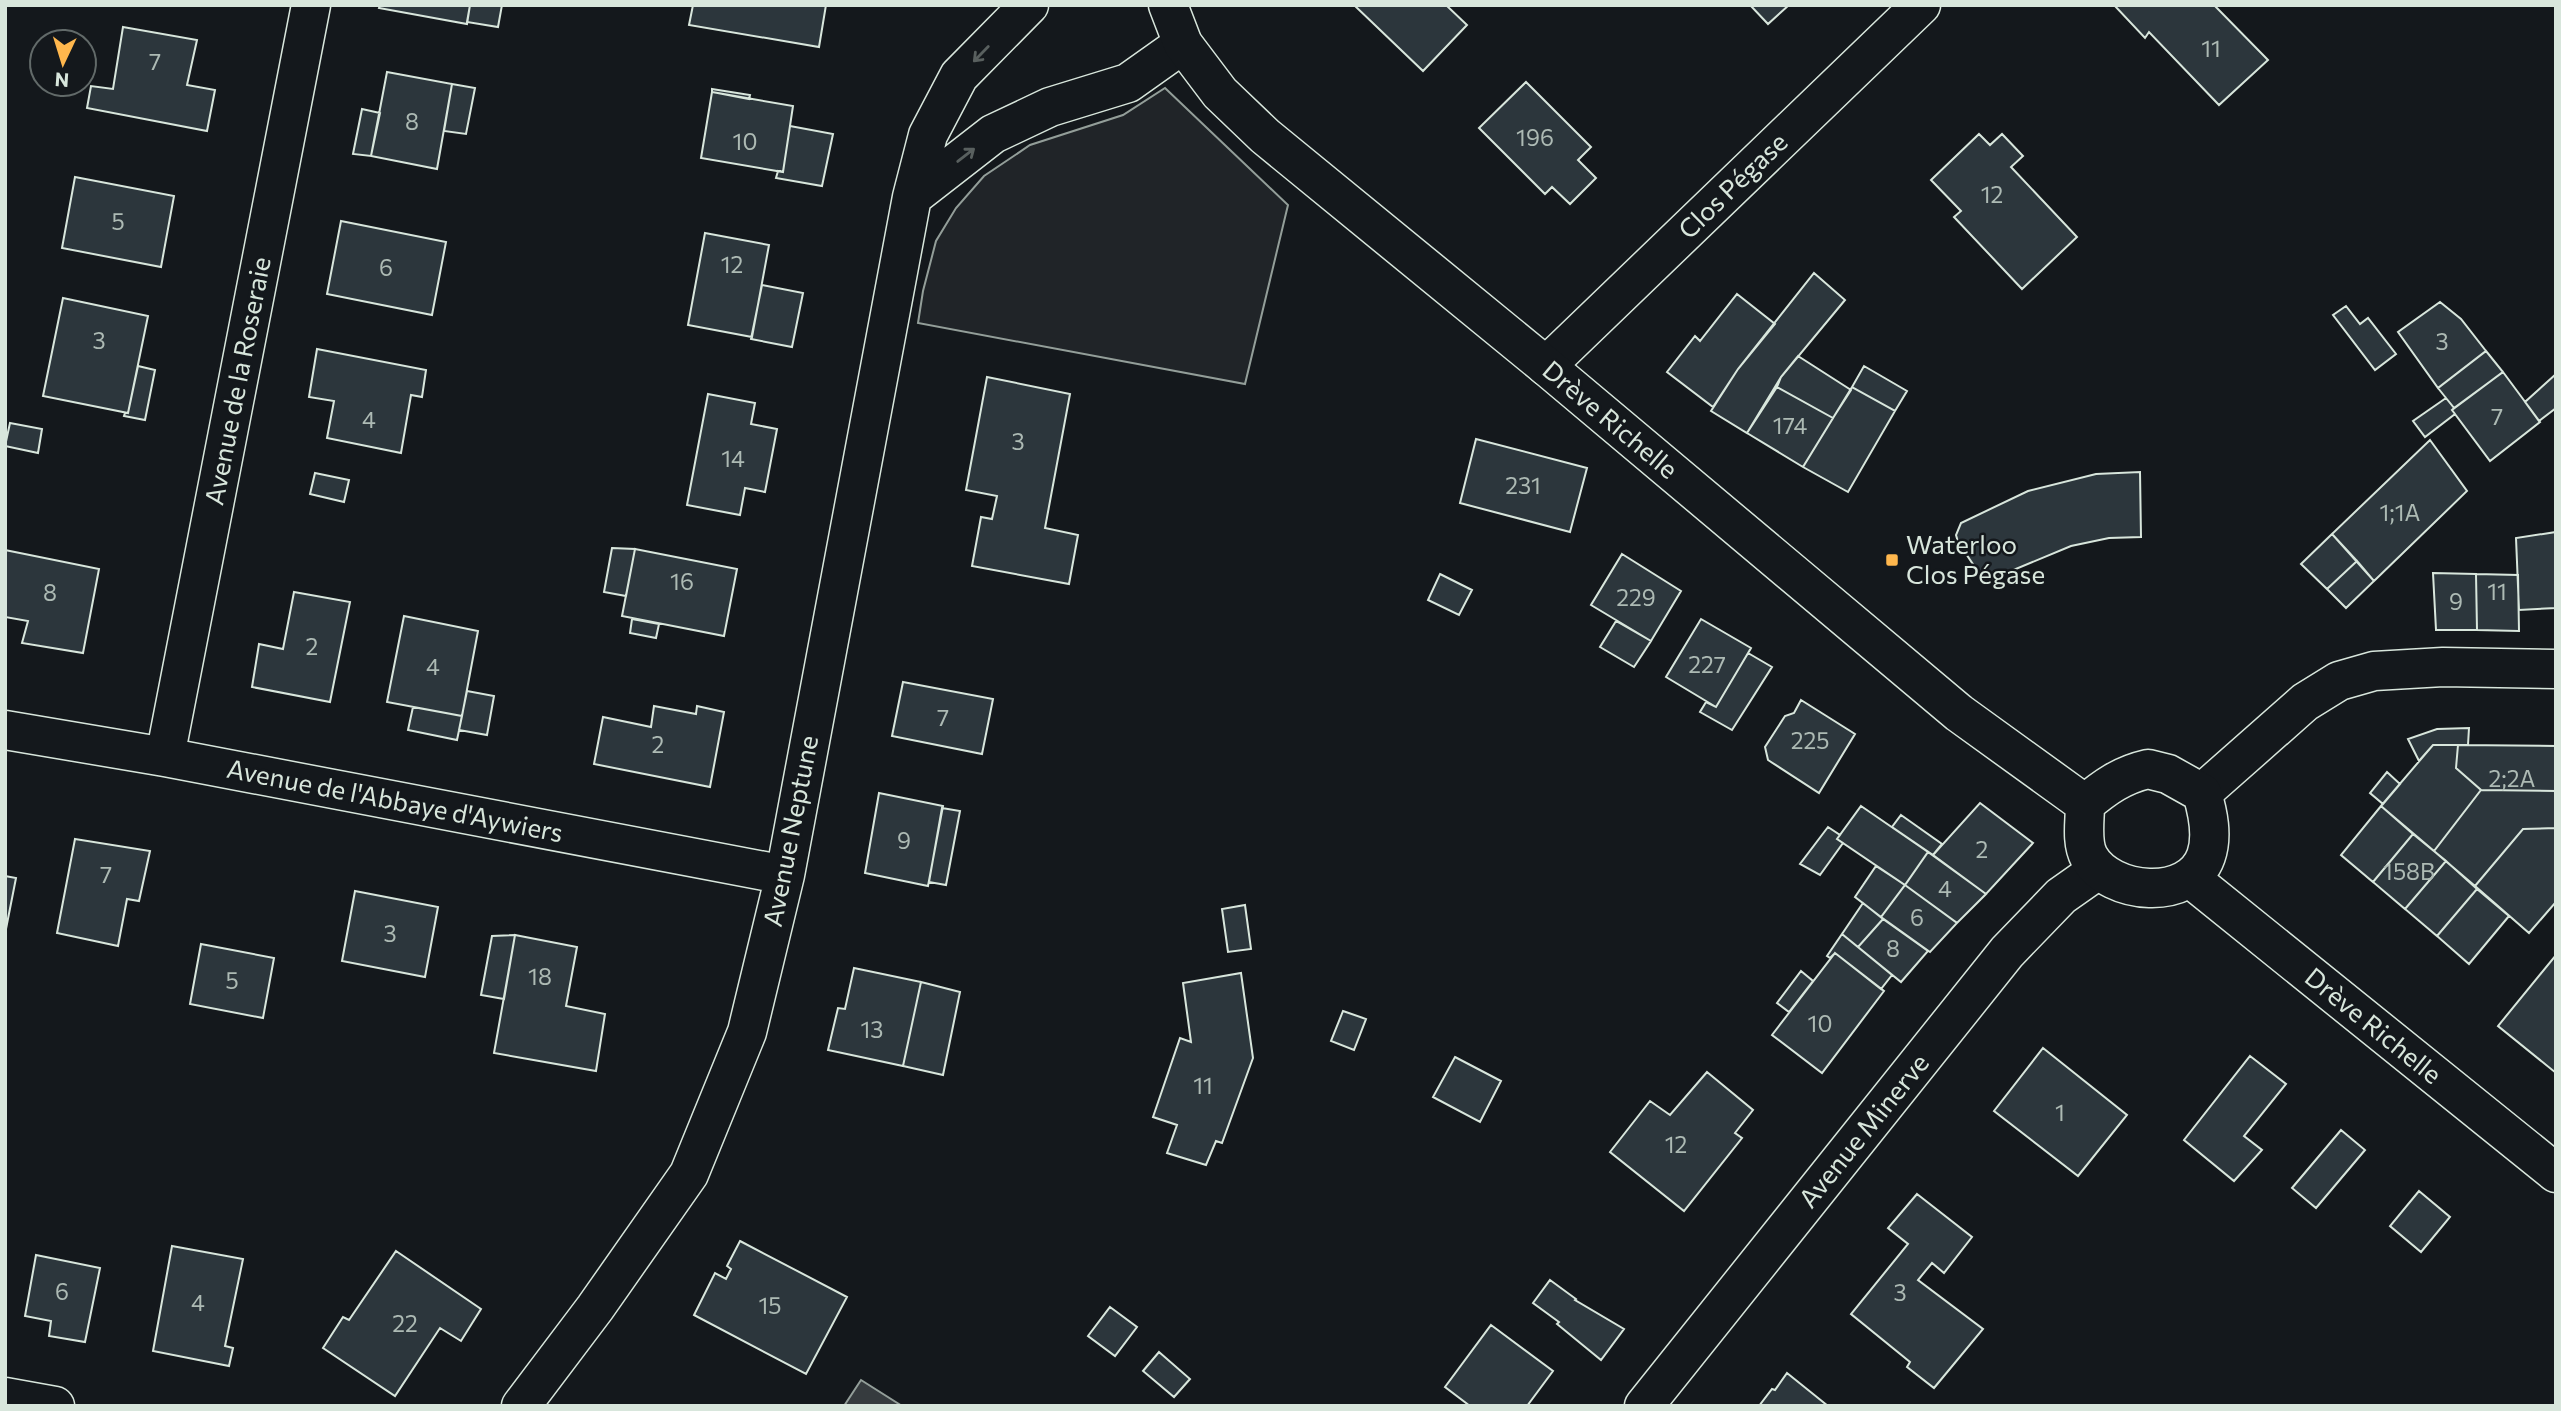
<svg xmlns="http://www.w3.org/2000/svg" width="2561" height="1411" viewBox="0 0 2561 1411" font-family="Commissioner,sans-serif">
  <style>
    .green { fill: #202428; stroke: #939e99; stroke-width: 2 }
    .water { fill: #363b3e; stroke: #939e99; stroke-width: 2 }
    .building { fill: #2c363c; stroke: #d8e6dc; stroke-width: 2 }
    .lines { fill: none; stroke-linecap: round; stroke-linejoin: round }
    .minor-casing { stroke: #d8e6dc; stroke-width: 41 }
    .tertiary-casing { stroke: #d8e6dc; stroke-width: 41 }
    .minor { stroke: #14181c; stroke-width: 38 }
    .tertiary { stroke: #14181c; stroke-width: 38 }
    .oneway { stroke: #59605f }
    .poi-dot { fill: #ffb74d; stroke: #14181c; stroke-width: 2.5 }
    .labels { text-anchor: middle; stroke-width: 5; stroke-linejoin: round; paint-order: stroke }
    .number-label { font-size: 23px; fill: #adbab4 }
    .street-label { font-size: 26px; fill: #d8e6dc; stroke: #14181c }
    .poi-label { font-size: 26px; fill: #d8e6dc; stroke: #14181c; text-anchor: start }
  </style>
  <rect width="100%" height="100%" fill="#14181c"/>
  <!-- green -->
  <path class="green" d="M1165,88L1288,205L1245,384L918,323L923,291L936,241L956,208L984,176L1030,145L1123,115Z"/>
  <!-- water -->
  <path class="water" d="M861,1380L902,1406H844Z"/>
  <!-- building -->
  <path class="building" d="M380,5H470L467,24L379,8Z
    M470,5H502L498,27L467,22Z
    M693,5H826L819,47L689,25Z
    M1354,5H1446L1467,25L1423,71Z
    M1750,5H1789L1768,24Z
    M2114,5H2214L2268,60L2219,105L2149,32L2145,38Z
    M123,27L197,40L187,85L215,90L207,131L87,108L91,86L113,89Z
    M387,72L452,84L437,169L371,156Z
    M1526,82L1591,147L1578,160L1596,178L1570,204L1552,187L1545,194L1479,128Z
    M452,84L475,88L466,134L444,131Z
    M712,89L750,95L749,99L712,92Z
    M712,92L793,106L783,172L701,158Z
    M362,109L380,113L371,156L353,154Z
    M790,126L833,134L822,186L776,178L778,171L783,172Z
    M1979,134L1990,145L2002,134L2023,156L2011,167L2077,237L2022,289L1954,217L1961,211L1931,180Z
    M75,177L174,196L161,267L62,248Z
    M341,221L446,242L432,315L327,294Z
    M705,233L769,245L752,337L688,325Z
    M1814,273L1845,300L1781,377L1747,433L1711,411L1738,369Z
    M762,285L803,293L792,347L751,339Z
    M1737,294L1775,324L1738,369L1713,407L1667,372L1695,336L1700,341Z
    M63,298L148,316L128,413L43,396Z
    M2440,302L2461,319L2486,351L2438,388L2398,332Z
    M2346,306L2360,324L2368,318L2396,354L2375,370L2333,315Z
    M317,349L426,370L422,397L411,395L401,453L327,438L334,401L309,397Z
    M2486,351L2503,372L2454,408L2438,388Z
    M1798,356L1851,390L1833,418L1777,387L1781,377Z
    M138,366L155,370L145,420L124,416L125,413H128Z
    M1864,366L1907,391L1895,411L1852,387Z
    M2503,372L2540,422L2490,461L2452,410Z
    M2556,374V408L2539,421L2525,402Z
    M987,377L1070,394L1045,528L1078,535L1069,584L972,566L981,517L992,519L997,496L966,490Z
    M1777,387L1833,418L1803,467L1747,433Z
    M1852,387L1895,411L1848,492L1803,467Z
    M708,394L755,403L751,424L777,429L765,492L745,488L740,515L687,505Z
    M2446,398L2454,408L2452,410L2455,414L2425,437L2413,421Z
    M10,423L42,429L38,453L5,446Z
    M1476,439L1587,468L1570,532L1460,503Z
    M2430,440L2467,491L2374,581L2332,534Z
    M2140,472L2141,537L2109,538L2071,546L1992,579L1983,577L1979,573L1958,542L1956,535L1961,523L2028,491L2096,474Z
    M315,473L349,480L344,502L310,494Z
    M2556,532V608L2519,610L2516,538Z
    M2332,534L2357,561L2327,589L2301,564Z
    M612,548L635,549L626,596L604,592Z
    M635,549L737,569L724,636L622,616Z
    M5,550L99,569L83,653L22,643L28,621L5,617Z
    M1622,554L1681,591L1651,641L1591,605Z
    M2357,561L2374,581L2346,608L2327,589Z
    M2433,573L2476,574L2477,630H2436Z
    M1440,574L1472,590L1459,615L1428,600Z
    M2476,574L2518,575L2519,631L2477,630Z
    M294,592L350,602L330,702L252,687L259,644L283,649Z
    M404,616L478,631L462,716L387,702Z
    M632,619L659,624L656,638L630,633Z
    M1701,619L1751,648L1716,707L1666,677Z
    M1616,621L1651,641L1634,667L1600,647Z
    M1748,653L1772,667L1732,730L1700,712L1706,702L1716,707Z
    M903,682L993,699L982,754L892,736Z
    M467,691L494,696L487,735L459,730Z
    M1801,700L1855,734L1819,793L1768,760L1765,747L1785,716L1794,713Z
    M654,706L696,714L697,706L724,712L710,787L594,764L603,717L651,727Z
    M413,707L462,716L457,740L408,730Z
    M2469,728L2468,745H2433L2419,761L2408,739L2437,729Z
    M2433,745H2458L2456,768L2481,790L2434,851L2381,806Z
    M2458,745L2556,746V791L2481,790L2456,768Z
    M2387,772L2400,784L2383,804L2370,793Z
    M2481,790L2556,791V828L2523,829L2475,886L2434,851Z
    M879,793L943,806L928,886L865,873Z
    M1980,803L2033,843L1986,894L1933,855Z
    M1861,806L1928,852L1905,885L1837,839Z
    M2381,806L2413,834L2373,882L2341,855Z
    M942,808L960,811L946,885L929,882Z
    M1901,815L1942,844L1933,855L1892,827Z
    M1828,827L1840,835L1837,839L1843,843L1820,875L1800,864Z
    M2556,828V902L2529,933L2475,886L2523,829Z
    M2413,834L2446,861L2405,909L2373,882Z
    M75,839L150,851L139,901L127,899L118,946L57,933Z
    M1928,852L1986,894L1957,923L1905,885Z
    M2446,861L2477,889L2437,936L2405,909Z
    M1876,866L1905,885L1881,917L1855,897Z
    M5,876L16,878L5,934Z
    M1905,885L1957,923L1930,952L1881,917Z
    M2477,889L2509,916L2469,964L2437,936Z
    M355,891L438,907L425,977L342,961Z
    M1863,903L1883,919L1858,947L1842,934Z
    M1245,905L1251,949L1228,952L1222,909Z
    M1883,919L1928,951L1901,982L1858,947Z
    M1842,934L1892,975L1881,989L1835,953L1830,958L1827,956Z
    M515,935L577,947L566,1006L605,1014L596,1071L494,1053Z
    M515,935L504,999L481,995L492,936Z
    M201,944L274,958L263,1018L190,1004Z
    M1835,953L1884,991L1822,1073L1772,1035Z
    M2556,955V1073L2498,1026Z
    M854,968L921,982L903,1066L828,1050L838,1008L845,1009Z
    M1801,971L1813,981L1789,1012L1777,1003Z
    M1241,973L1253,1058L1222,1143L1216,1141L1206,1165L1167,1153L1177,1125L1153,1117L1180,1038L1191,1042L1183,983Z
    M921,982L960,992L943,1075L903,1066Z
    M1343,1011L1366,1019L1354,1050L1331,1041Z
    M2043,1048L2127,1115L2078,1176L1994,1111Z
    M2250,1056L2286,1084L2244,1136L2262,1150L2234,1181L2184,1140Z
    M1455,1057L1501,1081L1480,1122L1433,1097Z
    M1707,1072L1753,1110L1735,1133L1742,1138L1684,1211L1610,1152L1650,1101L1670,1115Z
    M2341,1130L2365,1150L2316,1208L2292,1188Z
    M2419,1191L2450,1217L2421,1252L2390,1226Z
    M1917,1194L1972,1237L1944,1273L1932,1263L1918,1280L1983,1329L1934,1388L1907,1367L1910,1362L1851,1314L1908,1244L1888,1228Z
    M740,1241L847,1297L806,1374L694,1315L715,1273L726,1279L731,1269L727,1266Z
    M172,1246L243,1259L225,1346L233,1348L229,1366L153,1351Z
    M396,1251L481,1309L461,1341L440,1328L395,1396L323,1348L343,1317L349,1320Z
    M36,1255L100,1268L85,1342L49,1336L51,1321L25,1316Z
    M1550,1280L1576,1299L1575,1300L1624,1329L1601,1360L1557,1324L1559,1322L1533,1303Z
    M1110,1307L1137,1327L1115,1356L1088,1336Z
    M1491,1325L1553,1371L1527,1406H1470L1445,1387Z
    M1159,1352L1190,1379L1174,1397L1143,1371Z
    M1787,1373L1828,1406H1759L1772,1389L1775,1390Z"/>
  <g class="lines">
    <defs>
      <path id="minor" d="M912,197L993,134L1050,107L1128,83L1183,44
        M1546,366L1921,5
        M5,730L165,757L785,875
        M165,757L311,5
        M2202,793L2305,702L2339,681L2374,671L2443,667L2556,669
        M5,1397L55,1406
        M521,1406L595,1308L689,1174L747,1032L785,875L912,197L928,135L959,76L1029,5
        M1644,1406L2007,952L2061,896L2098,870"/>
      <path id="tertiary" d="M1168,5L1183,44L1220,93L1265,136L1546,366L1959,713L2085,804
        M2148,769L2168,774L2202,793C2208,813 2213,836 2206,856C2190,902 2110,895 2089,857C2081,842 2085,821 2085,804C2105,787 2122,775 2148,769Z
        M2190,878L2556,1173"/>
    </defs>
    <!-- minor casing -->
    <use href="#minor" class="minor-casing"/>
    <!-- tertiary casing -->
    <use href="#tertiary" class="tertiary-casing"/>
    <!-- minor -->
    <use href="#minor" class="minor"/>
    <!-- tertiary -->
    <use href="#tertiary" class="tertiary"/>
  </g>
  <!-- one-way arrows -->
  <defs><path id="oneway-shaft" d="M-6 0H5M1.5-3L5.5 0L1.5 3" fill="none" stroke-width="1.6" stroke-linecap="round" stroke-linejoin="round" transform="scale(1.75)"/></defs>
  <g class="oneway">
    <use href="#oneway-shaft" transform="translate(981 54) rotate(134)"/>
    <use href="#oneway-shaft" transform="translate(966 155) rotate(-38)"/>
  </g>
  <!-- markers -->
  <rect class="poi-dot" x="1885" y="553" width="14" height="14" rx="3.5"/>
  <g class="labels">
    <!-- number labels -->
    <g class="number-label">
      <text x="2211" y="57">11</text>
      <text x="155" y="70">7</text>
      <text x="412" y="130">8</text>
      <text x="1535" y="146">196</text>
      <text x="745" y="150">10</text>
      <text x="1992" y="203">12</text>
      <text x="118" y="230">5</text>
      <text x="732" y="273">12</text>
      <text x="386" y="276">6</text>
      <text x="99" y="349">3</text>
      <text x="2442" y="350">3</text>
      <text x="2497" y="425">7</text>
      <text x="369" y="428">4</text>
      <text x="1790" y="434">174</text>
      <text x="1018" y="450">3</text>
      <text x="733" y="467">14</text>
      <text x="1523" y="494">231</text>
      <text x="2400" y="521">1;1A</text>
      <text x="682" y="590">16</text>
      <text x="2497" y="600">11</text>
      <text x="50" y="601">8</text>
      <text x="1636" y="606">229</text>
      <text x="2456" y="610">9</text>
      <text x="312" y="655">2</text>
      <text x="1707" y="673">227</text>
      <text x="433" y="675">4</text>
      <text x="943" y="726">7</text>
      <text x="1810" y="749">225</text>
      <text x="658" y="753">2</text>
      <text x="2512" y="787">2;2A</text>
      <text x="904" y="849">9</text>
      <text x="1982" y="858">2</text>
      <text x="2409" y="880">158B</text>
      <text x="106" y="883">7</text>
      <text x="1945" y="897">4</text>
      <text x="1917" y="926">6</text>
      <text x="390" y="942">3</text>
      <text x="1893" y="957">8</text>
      <text x="540" y="985">18</text>
      <text x="232" y="989">5</text>
      <text x="1820" y="1032">10</text>
      <text x="872" y="1038">13</text>
      <text x="1203" y="1094">11</text>
      <text x="2060" y="1121">1</text>
      <text x="1676" y="1153">12</text>
      <text x="62" y="1300">6</text>
      <text x="1900" y="1301">3</text>
      <text x="198" y="1311">4</text>
      <text x="770" y="1314">15</text>
      <text x="405" y="1332">22</text>
    </g>
    <!-- street labels -->
    <g class="street-label">
      <text transform="translate(1733 186) rotate(-44)" y="9">Clos Pégase</text>
      <text transform="translate(238 381) rotate(-79)" y="9">Avenue de la Roseraie</text>
      <text transform="translate(1610 420) rotate(40)" y="9">Drève Richelle</text>
      <text transform="translate(395 801) rotate(11)" y="9">Avenue de l'Abbaye d'Aywiers</text>
      <text transform="translate(791 831) rotate(-79)" y="9">Avenue Neptune</text>
      <text transform="translate(2373 1026) rotate(39)" y="9">Drève Richelle</text>
      <text transform="translate(1864 1131) rotate(-51)" y="9">Avenue Minerve</text>
    </g>
    <!-- poi labels -->
    <g class="poi-label">
      <text x="1906" y="554">Waterloo<tspan x="1906" dy="30">Clos Pégase</tspan></text>
    </g>
  </g>
  <!-- border -->
  <rect width="2561" height="1411" fill="none" stroke="#d8e6dc" stroke-width="14"/>
  <!-- north arrow -->
  <g transform="translate(63 63) rotate(184)"><circle r="33" fill="#14181c" stroke="#626a69" stroke-width="2"/>
  <path d="M0-5L12 26L0 18L-12 26Z" fill="#ffb74d"/>
  <text y="-10" font-size="19" font-weight="bold" text-anchor="middle" fill="#d8e6dc">N</text>
  </g>
</svg>
